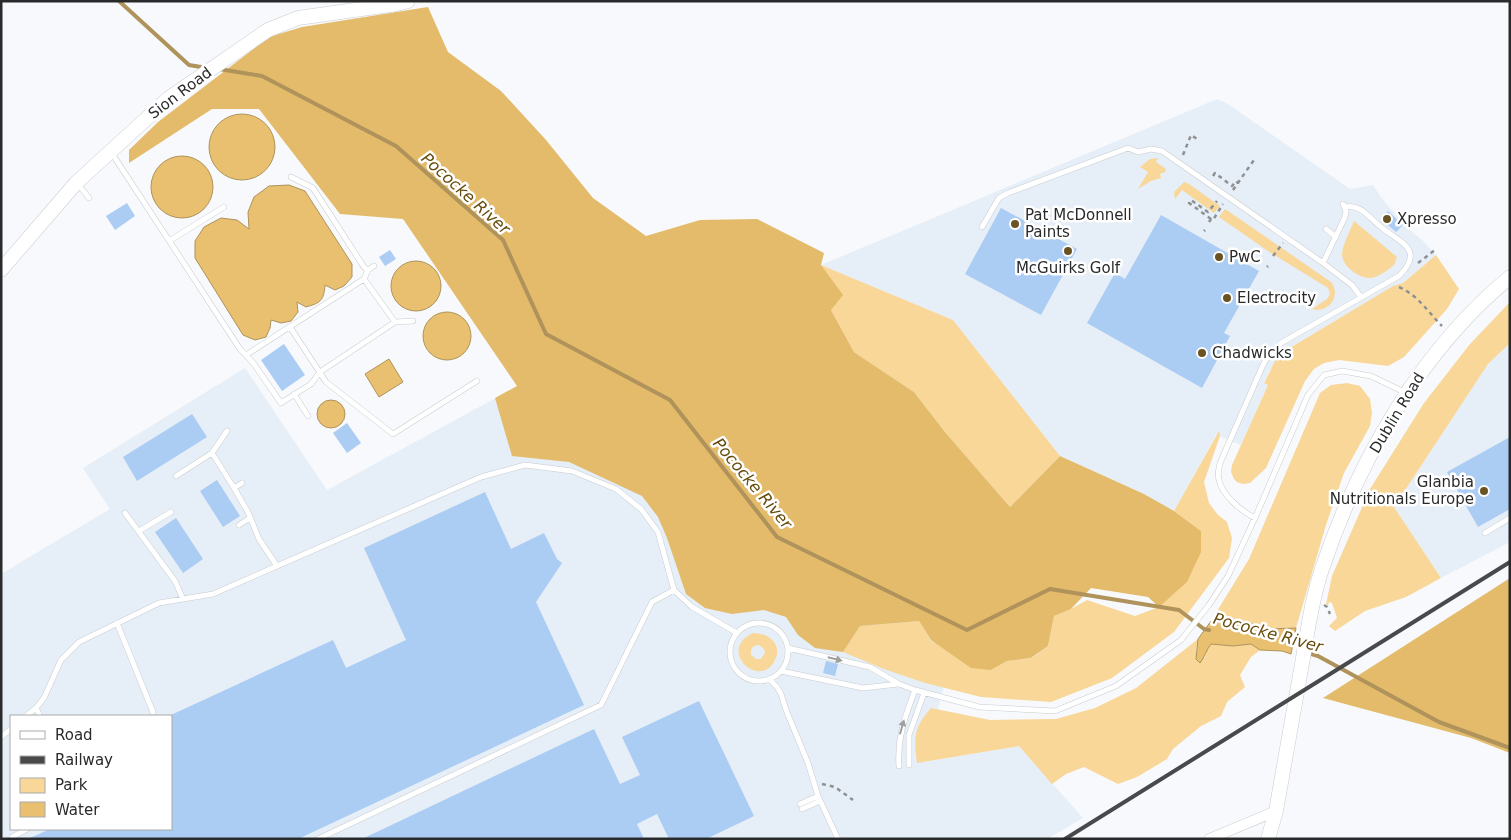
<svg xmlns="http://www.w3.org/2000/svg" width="1511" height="840" viewBox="0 0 1511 840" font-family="'DejaVu Sans',sans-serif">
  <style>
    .built { fill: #e6eef7; fill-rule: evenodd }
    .green { fill: #f8d798; fill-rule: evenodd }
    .forest { fill: #e3bb6b }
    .water { fill: #e8c06f; stroke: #af935b }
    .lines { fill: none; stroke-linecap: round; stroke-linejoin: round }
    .stream { stroke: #af935b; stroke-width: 4 }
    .building { fill: #abccf3 }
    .lane-casing { stroke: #c9ccce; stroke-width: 6 }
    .street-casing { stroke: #c9ccce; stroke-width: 11 }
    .secondary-casing { stroke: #c9ccce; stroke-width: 15 }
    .path { stroke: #8f9092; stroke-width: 2.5; stroke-dasharray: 4 4; stroke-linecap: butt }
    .lane { stroke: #fff; stroke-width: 5 }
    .street { stroke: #fff; stroke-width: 10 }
    .secondary { stroke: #fff; stroke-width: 14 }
    .rail { stroke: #48494b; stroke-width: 4 }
    .oneway { fill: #9f9fa0 }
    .poi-dot { fill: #6a5323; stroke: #fff; stroke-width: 2 }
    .labels { text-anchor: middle; stroke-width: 5; stroke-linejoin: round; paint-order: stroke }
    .street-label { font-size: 15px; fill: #292a2b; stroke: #fff }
    .poi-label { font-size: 15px; fill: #292a2b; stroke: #fff; text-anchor: start }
    .water-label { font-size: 16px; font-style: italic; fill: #664b0a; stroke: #fff }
  </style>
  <rect width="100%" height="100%" fill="#f7f9fc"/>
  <!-- built -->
  <path class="built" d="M1217,99L1228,104L1350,189L1373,185L1383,200L1402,222L1413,233L1422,240L1436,255L1403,283L1393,286L1284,351L1269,371L1264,382L1268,384L1241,445L1216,435L1174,511L1144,494L1060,456L953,320L821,265Z
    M1510,343V542L1441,578L1394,507L1488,364Z
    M245,368L327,490L518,386L956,641L924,762L1019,746L1083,818L1047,839H1V574L110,509L83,468ZM11,716H171V829H11Z"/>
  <!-- green -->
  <path class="green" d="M1158,158L1156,162L1166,169L1165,172L1160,174L1161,178L1151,181L1138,189L1148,172L1140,167L1150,159Z
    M1184,182L1189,184L1220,206L1214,213L1182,190L1175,199L1174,192Z
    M1225,209L1331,282C1342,296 1328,314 1312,309L1327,299L1330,294L1328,288L1268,251L1219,217Z
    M1354,221L1397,257L1394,265C1388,270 1377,278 1370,278C1358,278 1342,266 1342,254C1343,244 1350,231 1354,221Z
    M1436,255L1459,289L1447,309L1404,357L1388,366L1339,360L1324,363L1314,369L1305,381L1266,468L1250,483L1243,484L1237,482L1234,479L1231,472L1232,465L1268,385L1264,383L1278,355L1393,286L1403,283Z
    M821,265L953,320L1060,456L1010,507L945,432L914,392L854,352L831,310Z
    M1510,302V343L1488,364L1394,507L1441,578L1406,597L1365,611L1335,631L1329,626L1337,618L1332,603L1329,602L1328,606L1326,604L1332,576L1370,489L1424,403L1470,344Z
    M1347,383L1360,386L1370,399L1372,413L1370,426L1344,473L1326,525L1296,628L1270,629L1245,622L1211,621L1249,559L1320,393L1331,385Z
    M1219,431L1220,436L1204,482L1209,503L1218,515L1227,522L1232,538L1229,558L1174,632L1112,678L1051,702L981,697L925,683L884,669L843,652L860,626L919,621L931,641L991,670L1007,661L1032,658L1048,646L1054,616L1071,609L1087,600L1135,616L1159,607L1201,531L1174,511Z
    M753,633C768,633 783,644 775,660C760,691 716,650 753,633ZM759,645L764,649L765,653L761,659H756L751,655C750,649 753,645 759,645Z
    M1198,639L1196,651L1205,658L1206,651L1211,644L1233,646L1251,644L1260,650L1251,657L1240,675L1245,687L1227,702L1221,716L1201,726L1173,749L1167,759L1137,777L1118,784L1084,767L1066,774L1052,784L1019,746L917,763C914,738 913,728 931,708L990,720L1056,719L1095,708L1136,688Z"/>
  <!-- forest -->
  <path class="forest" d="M428,7L448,52L501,91L546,140L593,198L646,236L700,220L757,219L824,253L821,265L843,295L831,310L854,352L914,392L945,432L1010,507L1060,456L1144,494L1174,511L1201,531V552L1187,582L1159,607L1148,597L1091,588L1071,609L1054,616L1048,646L1031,658L1007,661L991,670L971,668L931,640L919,621L860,626L843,652L815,648L798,635L786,617L764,610L732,614L705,608L686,594L667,538L658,517L642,496L569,462L512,456L495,398L517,386L403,219L340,214L259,109H212L129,163V150L158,122L269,37L302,27Z
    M1510,578V753L1471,738L1323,698Z"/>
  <!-- water -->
  <path class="water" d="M209 147a33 33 0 1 1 66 0a33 33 0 1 1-66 0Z
    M151 187a31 31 0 1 1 62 0a31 31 0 1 1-62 0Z
    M289,185L305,191L352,264V277L344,286L335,290L325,285C324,301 320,303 306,307L297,302L298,312L291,321L281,323L271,320L270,328L266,337L255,340L243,335L195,258V241L204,227L221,218L237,220L249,229L248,212L254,197L269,186Z
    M391 286a25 25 0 1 1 50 0a25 25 0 1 1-50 0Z
    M423 336a24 24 0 1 1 48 0a24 24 0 1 1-48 0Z
    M389,359L403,382L379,397L365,374Z
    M317 414a14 14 0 1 1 28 0a14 14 0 1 1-28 0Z
    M1211,621L1245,622L1270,629L1296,628L1291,654L1282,651L1260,650L1251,644L1233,646L1211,644C1206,650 1205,657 1200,663L1196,659L1198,639Z"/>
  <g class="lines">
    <!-- stream -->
    <path class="stream" d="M119,1L189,65L207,68
      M219,69L262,76L396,146L503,240L546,334L670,400L777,537L967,630L1050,589L1179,610L1204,629L1209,630
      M1308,653L1318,656L1439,722L1510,748"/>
  </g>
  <!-- building -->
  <path class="building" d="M127,203L135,216L115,230L106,216Z
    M1001,208L1077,249L1041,315L965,274Z
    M1388,211L1403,225L1396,232L1381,219Z
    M1161,215L1259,271L1224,333L1230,336L1202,388L1087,323L1115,273L1125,279Z
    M390,250L396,259L385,266L379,257Z
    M284,344L305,375L282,391L261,360Z
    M192,414L207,437L137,481L123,457Z
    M347,423L361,443L347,453L333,433Z
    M1510,437V509L1478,527L1447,472Z
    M217,480L240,516L223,527L200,491Z
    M485,492L511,549L544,533L557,559L562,563L536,602L584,705L298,839H28L50,829H171V715L333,640L346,668L406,640L364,548Z
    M176,518L203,559L183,573L155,532Z
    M826,661L838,664L835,676L823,673Z
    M699,701L754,816L706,839H669L657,814L637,824L644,839H362L594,729L620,784L640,775L622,737Z"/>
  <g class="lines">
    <defs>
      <path id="lane" d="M111,152L240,349L246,355L364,279L395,322L320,372L311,384L281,403L254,364L246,355
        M291,177L313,188L364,267L368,270
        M77,183L89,198
        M982,227L999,198L1008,193L1128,148L1138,152L1151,149L1162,151L1323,263L1352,285L1361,297
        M1326,229L1336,237
        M169,241L224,207
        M1323,263L1345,217L1346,211L1343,204
        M364,279L368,270L374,266
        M395,322L413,321
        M290,327L326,382L393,434L477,381
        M294,394L308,416
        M212,453L227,431
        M176,476L212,453L234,488L248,512L259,539L277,566
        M234,488L242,483
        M125,513L175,581L183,599
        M1255,518C1241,511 1222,495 1219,480C1217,474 1219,469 1220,463L1263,365L1268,356L1281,343L1399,276C1426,249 1399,242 1381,227C1369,218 1362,204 1345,207
        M239,525L250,518
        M139,531L171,512
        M1485,533L1510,518
        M117,623L153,712
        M730 652a29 29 0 1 1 58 0a29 29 0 1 1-58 0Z
        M788,648L870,667L899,684L915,690L979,707L1055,711L1116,686L1181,640L1209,605L1228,576L1255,518L1308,395L1324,375L1342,371L1371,376L1406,393
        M781,671L863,688L898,684
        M769,679L777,687L781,694L786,710L808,763L818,796L838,839
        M36,708L40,716
        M26,716L36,708L44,698L61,660L79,642L159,603L213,594L481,477L525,465L572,471L616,489L641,509L658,532L674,590L692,607L737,633
        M1,737L11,729
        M909,765V735L924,693
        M899,766C897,737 905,717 915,690
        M800,804L818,796
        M802,809L820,801
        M12,837L27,829
        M318,839L601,705L652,602L674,590"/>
      <path id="street" d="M1209,839L1276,811"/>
      <path id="secondary" d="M1,270L76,183L169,98L268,30L298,18L397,4L408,1
        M1268,839L1276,811C1285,760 1294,709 1303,658C1308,629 1312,598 1322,569C1358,461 1421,350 1510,277"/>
    </defs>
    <!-- lane casing -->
    <use href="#lane" class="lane-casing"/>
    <!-- street casing -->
    <use href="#street" class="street-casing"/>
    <!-- secondary casing -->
    <use href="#secondary" class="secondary-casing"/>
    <!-- path -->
    <path class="path" d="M1183,155L1191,135L1197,139
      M1213,176L1215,173L1232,186L1236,181L1238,183
      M1233,190L1254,160
      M1211,219L1189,203L1191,200L1208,212L1217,201
      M1209,222L1211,219L1213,220L1223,204
      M1204,231L1205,230
      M1273,256L1283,243
      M1418,263L1435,250
      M1267,267L1268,266
      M1399,287C1419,296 1427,311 1442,326
      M1324,605L1327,607L1330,614
      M822,784L835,787L853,800"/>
    <!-- lane -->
    <use href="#lane" class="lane"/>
    <!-- street -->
    <use href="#street" class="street"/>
    <!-- secondary -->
    <use href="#secondary" class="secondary"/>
    <!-- rail -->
    <path class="rail" d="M1065,839L1510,562"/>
  </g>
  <!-- one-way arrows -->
  <defs><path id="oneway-solid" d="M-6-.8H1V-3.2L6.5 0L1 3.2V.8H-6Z" transform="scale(1.25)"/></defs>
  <g class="oneway">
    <use href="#oneway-solid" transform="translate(835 659) rotate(14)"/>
    <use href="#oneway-solid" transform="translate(902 727) rotate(-74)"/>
  </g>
  <!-- markers -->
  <g class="poi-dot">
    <circle cx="1387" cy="219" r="5"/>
    <circle cx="1015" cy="224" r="5"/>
    <circle cx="1068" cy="251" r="5"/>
    <circle cx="1219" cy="257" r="5"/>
    <circle cx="1227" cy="298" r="5"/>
    <circle cx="1202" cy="353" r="5"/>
    <circle cx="1484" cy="491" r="5"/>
  </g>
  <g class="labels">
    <!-- street labels -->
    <g class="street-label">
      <text transform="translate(180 93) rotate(-37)" y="5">Sion Road</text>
      <text transform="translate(1397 413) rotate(-59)" y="5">Dublin Road</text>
    </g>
    <!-- poi labels -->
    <g class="poi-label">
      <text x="1025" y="220">Pat McDonnell<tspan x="1025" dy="17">Paints</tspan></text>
      <text x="1397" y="224">Xpresso</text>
      <text x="1229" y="262">PwC</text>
      <text x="1068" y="273" text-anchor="middle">McGuirks Golf</text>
      <text x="1237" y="303">Electrocity</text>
      <text x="1212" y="358">Chadwicks</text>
      <text x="1474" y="487" text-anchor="end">Glanbia<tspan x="1474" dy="17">Nutritionals Europe</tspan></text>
    </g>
    <!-- water labels -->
    <g class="water-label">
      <text transform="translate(466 193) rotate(42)" y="6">Pococke River</text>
      <text transform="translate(753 483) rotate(50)" y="6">Pococke River</text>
      <text transform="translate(1268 632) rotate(15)" y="6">Pococke River</text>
    </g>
  </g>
  <!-- border -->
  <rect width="1511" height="840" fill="none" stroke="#292a2b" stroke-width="5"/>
  <!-- legend -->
  <rect x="10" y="715" width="162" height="115" fill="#ffffff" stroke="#a9aaaa"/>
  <rect x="20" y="731" width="25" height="8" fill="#ffffff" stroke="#a9aaaa"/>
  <text x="55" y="740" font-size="15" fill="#292a2b">Road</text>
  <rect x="20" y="756" width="25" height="8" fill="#48494b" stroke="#a9aaaa"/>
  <text x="55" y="765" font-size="15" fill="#292a2b">Railway</text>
  <rect x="20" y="778" width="25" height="15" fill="#f8d798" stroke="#a9aaaa"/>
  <text x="55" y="790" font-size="15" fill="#292a2b">Park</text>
  <rect x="20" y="802" width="25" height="15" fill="#e8c06f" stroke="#a9aaaa"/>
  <text x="55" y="815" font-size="15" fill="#292a2b">Water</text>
</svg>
